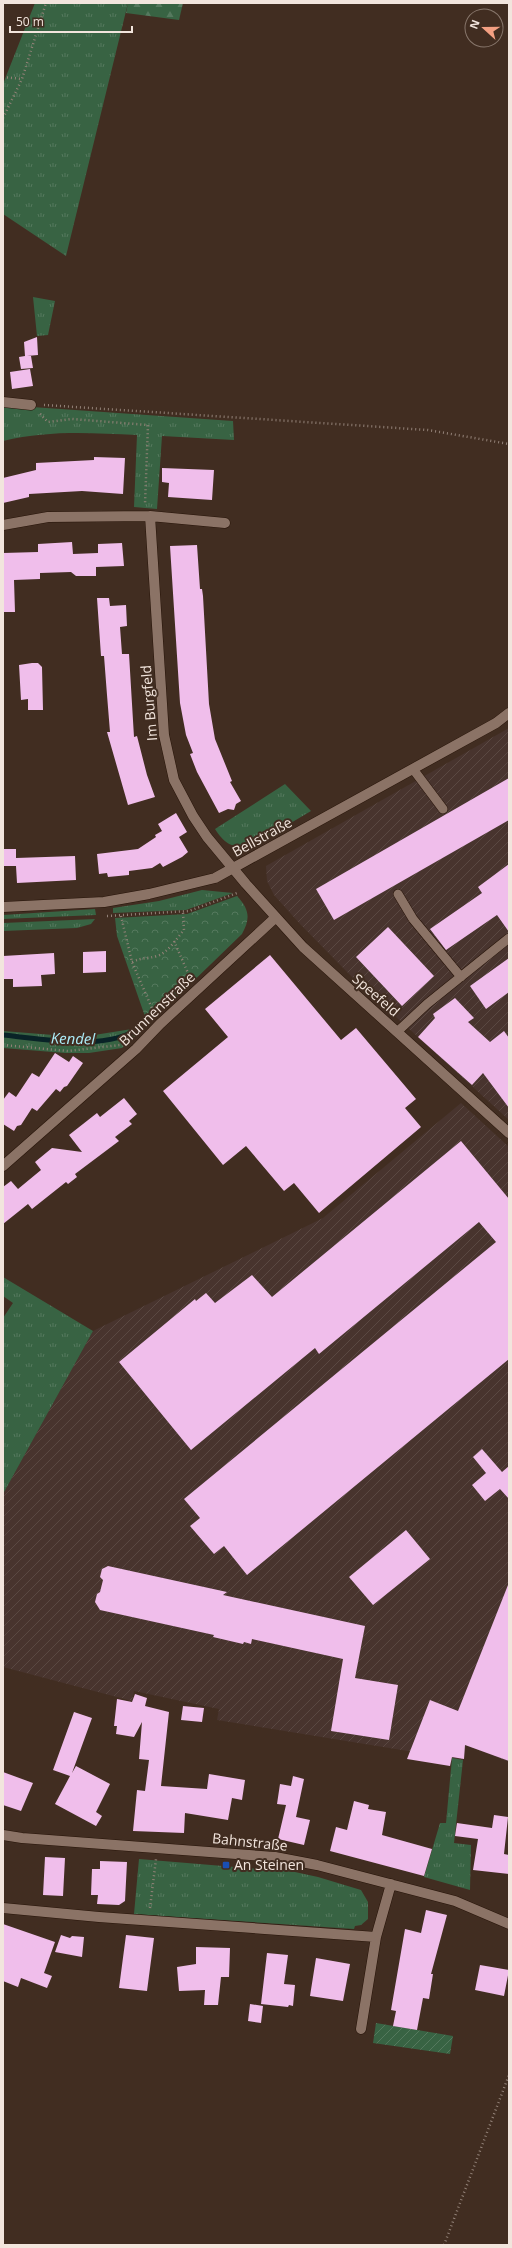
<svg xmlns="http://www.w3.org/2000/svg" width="512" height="2248" viewBox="0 0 512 2248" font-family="'Open Sans',sans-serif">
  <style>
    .industrial { fill: url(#industrial-furrows) }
    .grass { fill: url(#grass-tufts) }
    .forest { fill: url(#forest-firs) }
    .park { fill: url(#park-crowns) }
    .garden { fill: url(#garden-furrows) }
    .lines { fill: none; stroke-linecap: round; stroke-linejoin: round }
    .stream { stroke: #092327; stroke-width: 5 }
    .building { fill: #f0beeb }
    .service-casing { stroke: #271409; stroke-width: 10 }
    .minor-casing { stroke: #271409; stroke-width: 11 }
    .path { stroke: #938278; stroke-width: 2.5; stroke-dasharray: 1 3; stroke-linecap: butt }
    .service { stroke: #8b7366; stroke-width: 9 }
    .minor { stroke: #8b7366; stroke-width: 10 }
    .transit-dot { fill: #1a4fb4; stroke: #412d21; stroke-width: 1.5 }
    .labels { text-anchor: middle; stroke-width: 4; stroke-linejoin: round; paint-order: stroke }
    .street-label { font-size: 14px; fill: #f2e5dd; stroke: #412d21 }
    .poi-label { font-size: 14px; fill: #f2e5dd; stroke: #412d21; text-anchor: start }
    .water-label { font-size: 15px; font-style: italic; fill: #acedf9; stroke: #412d21 }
  </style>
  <defs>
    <pattern id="industrial-furrows" width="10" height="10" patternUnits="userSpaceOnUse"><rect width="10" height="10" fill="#48342e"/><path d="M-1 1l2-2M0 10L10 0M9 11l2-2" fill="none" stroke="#5a4842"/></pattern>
    <pattern id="grass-tufts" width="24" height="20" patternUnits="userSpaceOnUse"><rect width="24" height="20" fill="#386343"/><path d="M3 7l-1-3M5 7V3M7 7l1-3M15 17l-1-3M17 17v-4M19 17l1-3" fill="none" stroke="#55795e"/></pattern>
    <pattern id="forest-firs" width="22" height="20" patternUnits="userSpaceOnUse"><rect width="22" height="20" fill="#386343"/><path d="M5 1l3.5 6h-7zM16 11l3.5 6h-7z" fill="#55795e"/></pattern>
    <pattern id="park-crowns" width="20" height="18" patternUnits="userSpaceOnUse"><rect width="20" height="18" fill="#386343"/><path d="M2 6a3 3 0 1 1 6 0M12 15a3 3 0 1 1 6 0" fill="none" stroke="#55795e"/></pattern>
    <pattern id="garden-furrows" width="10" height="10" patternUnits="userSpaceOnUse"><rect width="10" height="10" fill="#386343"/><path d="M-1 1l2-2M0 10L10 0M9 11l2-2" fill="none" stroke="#55795e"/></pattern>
  </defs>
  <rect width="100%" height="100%" fill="#412d21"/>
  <!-- industrial -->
  <path class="industrial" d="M509,728V1120L351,976L300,924L274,895L267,881L266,866Z
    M461,1103L509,1147V1762L466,1745L463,1760L217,1720L219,1709L134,1691L132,1701L3,1667V1494L93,1331L323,1218Z"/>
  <!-- grass -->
  <path class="grass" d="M35,3H128L66,256L3,214V84Z
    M33,297L55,301L48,335L37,336Z
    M3,405L233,421L234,440L162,436L157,509L134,507L137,435C89,433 50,430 3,441Z
    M285,784L311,811L247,849C230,846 224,843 215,829Z
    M202,890L233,893L186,910L113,913V908L159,901Z
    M95,909L96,915L3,919V915Z
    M95,919L91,924L77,928L3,931V923Z
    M145,1018L148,1025L122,1048L89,1053H65L3,1048V1031L66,1036H88L132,1029Z
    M3,1277L93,1331L3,1494V1318L13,1303L3,1296Z
    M452,1758L463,1760L454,1843L471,1845L470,1890L424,1877L440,1823H446Z
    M139,1859L295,1872L318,1877L361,1890L368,1902V1919L361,1925L355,1926L354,1929L134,1914Z"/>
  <!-- forest -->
  <path class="forest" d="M128,3H183L179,20L126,13Z"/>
  <!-- park -->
  <path class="park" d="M237,896C249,909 251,918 242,934L148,1025L117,936L115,918L187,914Z"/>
  <!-- garden -->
  <path class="garden" d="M376,2023L453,2036L450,2054L373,2043Z"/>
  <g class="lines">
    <!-- stream -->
    <path class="stream" d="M3,1035C43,1039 107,1052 141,1027"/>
  </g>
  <!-- building -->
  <path class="building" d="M37,337L38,355L27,356H31L33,368L21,369L19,357L25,356L24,342Z
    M30,369L33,386L12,389L10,372Z
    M94,457L125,458L123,494L82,491L29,494V497L3,503V478L36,470V463L94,460Z
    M162,468L214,470L212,500L168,497L169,483L162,482Z
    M72,542L73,554L98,553V544L122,543L124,566L96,567V576H76L71,572L40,573V579L14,580L15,612H3V553L38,552V544Z
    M197,545L200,589H202L203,596L209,704L215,739L232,781L230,782L241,801L236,804L234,810L228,809L219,813L197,772L190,754L193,753L186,735L180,703L170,546Z
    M97,598H109L110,606L126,605L127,626L120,627L122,654H129L134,737L137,736L147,775L155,797L128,805L107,732H110L107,695L104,656H101Z
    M32,663H38L42,667L43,710H28V699L21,700L19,665Z
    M509,778V820L334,920L316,889Z
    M176,813L187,832L179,837L188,852L182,857L163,867L160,863L152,868L129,871V875L108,877L107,873L99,874L97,854L138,849L156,837L155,835L162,831L158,824Z
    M3,849H16V858L75,856L76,880L17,883L16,866H3Z
    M509,864V932L497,915L446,950L430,929L482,893L478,887Z
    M388,927L434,976L402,1006L356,957Z
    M106,951V972L83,973V952Z
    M54,953L55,974L41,975L42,986L13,987V979H3V956Z
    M270,955L341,1040L356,1028L416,1099L405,1108L421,1127L319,1213L294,1183L284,1191L246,1146L223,1165L163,1091L228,1037L205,1009Z
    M509,958V992L486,1009L470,986Z
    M455,998L474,1018L468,1022L490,1042L504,1031L509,1038V1108L483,1073L472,1085L418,1037L435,1018L433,1014Z
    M55,1053L69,1062L73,1056L83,1063L67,1086L64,1087L60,1092L56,1089L37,1111L32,1108L21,1125L17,1126L14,1131L3,1124V1100L9,1092L16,1097L32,1073L39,1077Z
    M124,1098L137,1114L129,1121L132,1124L115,1137L119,1141L75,1174L77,1177L68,1184L66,1182L32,1209L28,1204L3,1224V1187L11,1181L18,1189L41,1170L35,1162L52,1148L82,1152L69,1135L97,1113L100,1117Z
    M461,1141L509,1199V1359L247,1575L224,1546L214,1554L190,1526L200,1518L184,1499L496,1242L479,1222L319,1354L315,1348L191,1450L119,1362L195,1299L196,1301L206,1293L215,1303L252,1275L272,1297Z
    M482,1449L502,1472L509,1466V1499L500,1489L485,1501L472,1485L486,1473L473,1457Z
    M406,1530L430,1559L373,1605L349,1577Z
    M108,1566L227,1592L223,1595L365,1626L355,1678L398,1685L389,1740L331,1731L343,1659L252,1639L251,1644L244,1642L243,1644L213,1637L214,1635L100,1610L95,1602L97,1594L100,1592L103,1580L100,1577L102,1569Z
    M508,1585L509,1761L465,1745L464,1759L452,1757L450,1766L407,1759L430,1700L458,1711Z
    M135,1694L147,1698L145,1706L169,1712L161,1786L207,1789L209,1774L245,1780L242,1800L232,1798L228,1820L185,1813L184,1833L133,1831L137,1790L145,1791L149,1760L139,1759L142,1722L134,1737L116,1734L117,1726H114L117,1699L132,1702Z
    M183,1706L204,1708L202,1722L181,1720Z
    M74,1712L92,1718L72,1773L76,1766L110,1784L96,1812L102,1816L96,1826L55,1804L70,1776L53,1770Z
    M3,1772L33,1783L21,1811L3,1805Z
    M293,1776L304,1779L296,1817L310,1820L304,1845L278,1839L286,1805L277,1804L280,1784L291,1786Z
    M354,1801L369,1805L368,1809L386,1812L382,1835L432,1849L424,1876L330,1851L336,1827L347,1830Z
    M494,1815L508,1817L504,1854L509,1855V1874L473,1870L478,1839L455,1836L457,1823L492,1828Z
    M45,1857L65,1858L63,1896L43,1895Z
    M100,1861L127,1862L125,1901L119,1905L97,1904L98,1895H91L92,1869H100Z
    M426,1910L447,1915L431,1974H433L429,1999L423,1998L417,2030L393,2026L396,2011L391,2010L405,1929L421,1933Z
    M3,1924L55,1942L44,1973L52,1976L47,1988L21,1978L18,1987L3,1981Z
    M61,1935L70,1938L72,1936L84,1937L82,1957L55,1952Z
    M126,1935L154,1938L147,1991L119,1988Z
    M196,1947L230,1948L229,1977H221L218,2005H204L205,1990L179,1991L177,1967L196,1964Z
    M267,1953L288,1955L284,1984L295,1985L293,2006L289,2005L288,2007L261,2004Z
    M316,1958L350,1964L343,2001L310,1996Z
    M480,1965L509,1970L504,1996L475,1990Z
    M250,2004L263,2006L261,2023L248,2021Z"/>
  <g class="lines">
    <defs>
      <path id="service" d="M413,769L443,809
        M398,894L413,919L461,977
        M397,1032L427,1004L509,938"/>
      <path id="minor" d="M3,402L31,405
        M225,523L150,516L164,735L174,780L193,816L207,837L246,884L303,947L509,1133
        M3,525L48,517L150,516
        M3,907L104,902L149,894L215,878L496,723L509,713
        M3,1166L136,1049L160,1024L275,918
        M3,1835L22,1838L275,1857L317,1865L455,1901L509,1924
        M3,1908L99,1917L376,1937
        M361,2029L376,1937L391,1884"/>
    </defs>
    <!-- service casing -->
    <use href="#service" class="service-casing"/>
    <!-- minor casing -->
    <use href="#minor" class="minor-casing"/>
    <!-- path -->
    <path class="path" d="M3,77L22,79
      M3,118L22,79L46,3
      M44,405L428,430L509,444
      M40,414L48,422L72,419L148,425L145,504
      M107,916L189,911L237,893
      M121,916L132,962L154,1013
      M174,941L191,980
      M132,962C143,957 147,959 157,956C168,953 176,939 184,930L183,912
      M3,1045L68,1051L120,1045
      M150,1908L156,1859
      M444,2245L509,2075"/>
    <!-- service -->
    <use href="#service" class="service"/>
    <!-- minor -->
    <use href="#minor" class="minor"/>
  </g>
  <!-- markers -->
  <rect class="transit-dot" x="222" y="1861" width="8" height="8" rx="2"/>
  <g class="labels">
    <!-- street labels -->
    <g class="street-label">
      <text transform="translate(149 703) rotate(-95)" y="5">Im Burgfeld</text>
      <text transform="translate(262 837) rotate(-29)" y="5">Bellstraße</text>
      <text transform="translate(376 995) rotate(41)" y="5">Speefeld</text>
      <text transform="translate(157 1009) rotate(-44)" y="5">Brunnenstraße</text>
      <text transform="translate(250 1842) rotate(6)" y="5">Bahnstraße</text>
    </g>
    <!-- poi labels -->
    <g class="poi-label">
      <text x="234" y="1870">An Steinen</text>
    </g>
    <!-- water labels -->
    <g class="water-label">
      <text transform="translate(73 1039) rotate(1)" y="5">Kendel</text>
    </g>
  </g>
  <!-- border -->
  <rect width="512" height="2248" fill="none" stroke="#f2e5dd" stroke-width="8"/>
  <!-- north arrow -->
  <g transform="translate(484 28) rotate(291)"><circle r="19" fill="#412d21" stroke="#88776c"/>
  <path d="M0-3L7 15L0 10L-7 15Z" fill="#f39f82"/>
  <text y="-6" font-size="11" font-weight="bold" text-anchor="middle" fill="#f2e5dd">N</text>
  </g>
  <!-- scale -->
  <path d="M10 26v6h122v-6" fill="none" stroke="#f2e5dd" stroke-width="2"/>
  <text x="16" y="26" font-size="12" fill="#f2e5dd" stroke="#412d21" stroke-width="3" paint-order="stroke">50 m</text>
</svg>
